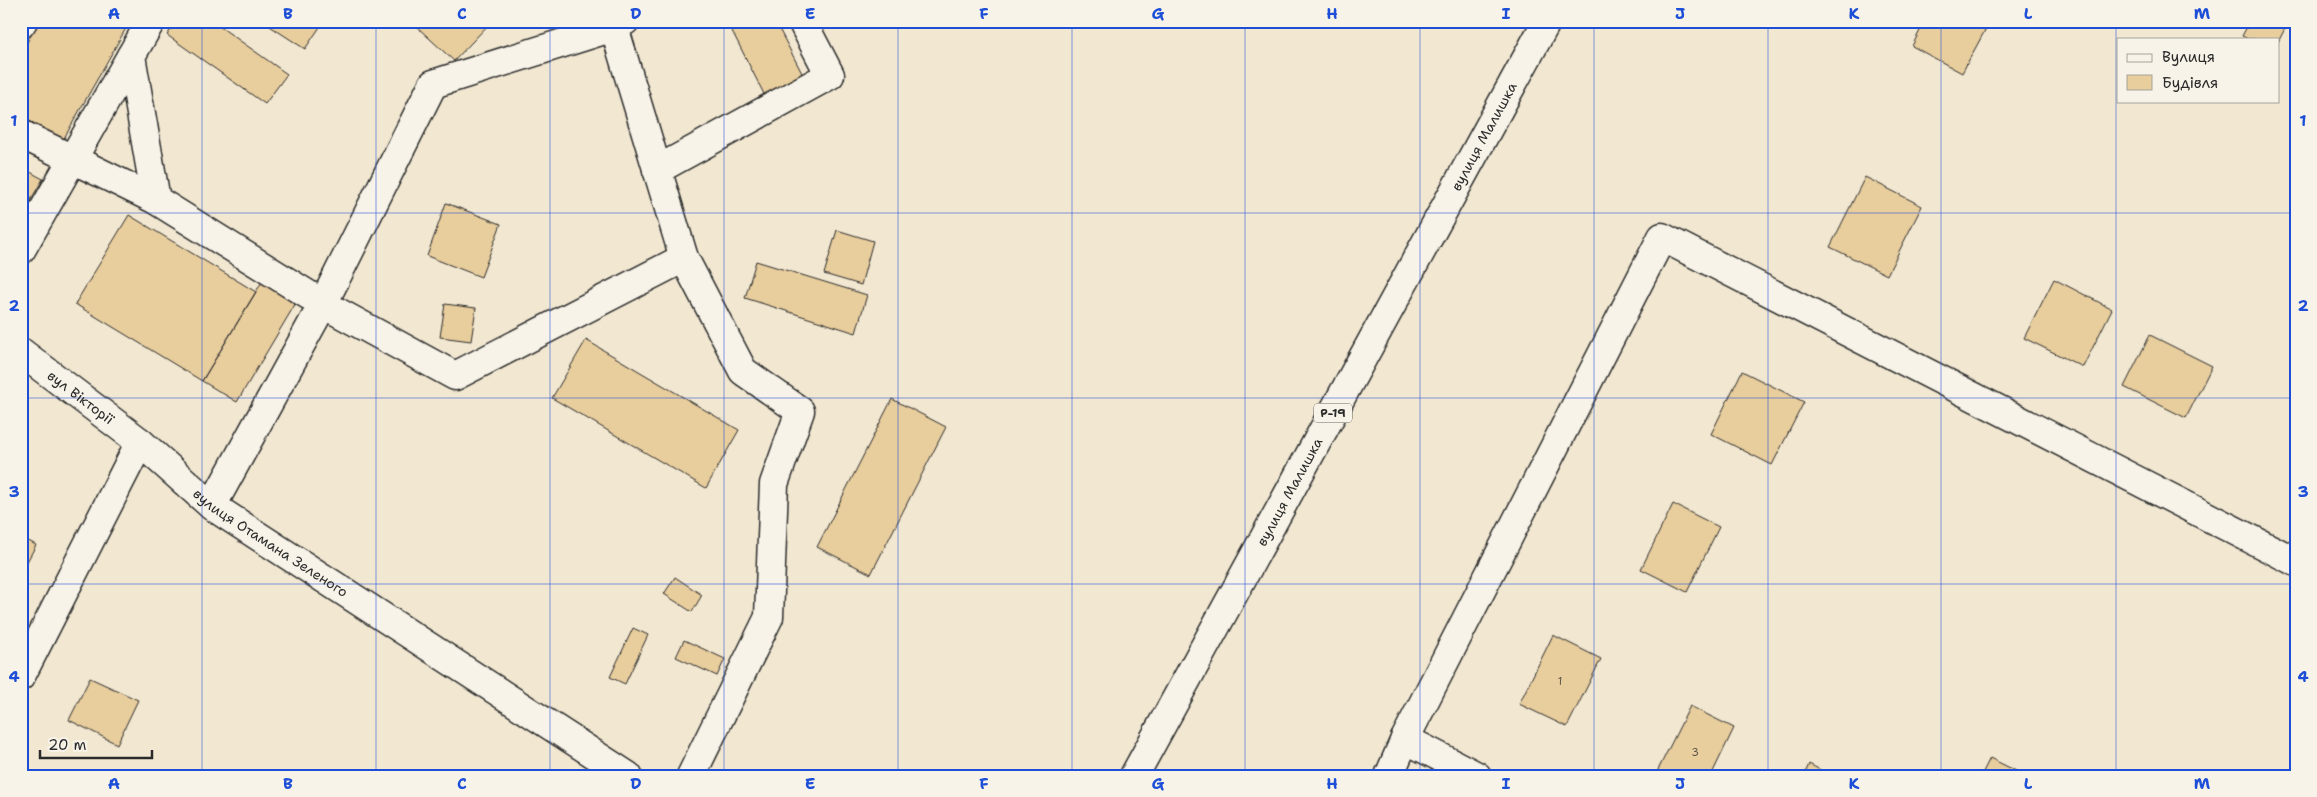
<svg xmlns="http://www.w3.org/2000/svg" width="2317" height="797" viewBox="0 0 2317 797" font-family="'Shantell Sans',sans-serif">
  <style>
    .building { fill: #e8cd9d; stroke: #2b2b2b }
    .lines { fill: none; stroke-linecap: round; stroke-linejoin: round }
    .minor-casing { stroke: #2b2b2b; stroke-width: 31 }
    .major-casing { stroke: #2b2b2b; stroke-width: 31 }
    .minor { stroke: #f7f3e8; stroke-width: 28 }
    .major { stroke: #f7f3e8; stroke-width: 28 }
    .grid { fill: none; stroke: #1d4ed8; stroke-width: 1; stroke-opacity: 0.55 }
    .labels { text-anchor: middle; stroke-width: 4; stroke-linejoin: round; paint-order: stroke }
    .number-label { font-size: 11px; fill: #5a5448 }
    .shield { fill: #f7f3e8; stroke: #686764; stroke-width: 1 }
    .shield-label { font-size: 12px; font-weight: bold; fill: #2b2b2b }
    .street-label { font-size: 14px; fill: #2b2b2b; stroke: #f7f3e8 }
    .neatline { fill: none; stroke: #1d4ed8; stroke-width: 2 }
    .grid-label { font-size: 16px; text-anchor: middle; font-weight: bold; fill: #1d4ed8 }
  </style>
  <rect width="100%" height="100%" fill="#f2e8d2"/>
  <filter id="ink" filterUnits="userSpaceOnUse"><feTurbulence type="fractalNoise" baseFrequency=".02" numOctaves="2"/><feDisplacementMap in="SourceGraphic" scale="10" xChannelSelector="R" yChannelSelector="G"/><feConvolveMatrix kernelMatrix="1 2 1 2 8 2 1 2 1" color-interpolation-filters="sRGB"/></filter>
  <g filter="url(#ink)">
    <!-- building -->
    <path class="building" d="M39,21H130L63,140L21,116V53Z
      M177,21H212L287,74L265,104L167,35Z
      M262,21H324L305,49Z
      M423,21H492L454,61L417,27Z
      M727,21H775L805,79L766,98Z
      M1925,21H1990L1962,73L1912,46Z
      M2250,21H2289L2278,42V39H2248L2242,36Z
      M21,167L43,179L23,213L21,212Z
      M1865,177L1922,206L1887,275L1830,247Z
      M446,203L501,224L481,277L427,256Z
      M129,215L256,292L202,381L75,304Z
      M837,230L873,241L861,285L824,274Z
      M756,261L867,295L856,333L745,298Z
      M266,275L300,296L237,402L202,381Z
      M2054,279L2112,309L2083,367L2024,338Z
      M445,304L476,308L471,341L440,337Z
      M2150,335L2212,366L2186,418L2124,387Z
      M586,340L739,430L706,488L552,398Z
      M1742,371L1804,402L1772,465L1711,434Z
      M892,399L946,427L871,574L817,547Z
      M1673,504L1719,527L1687,592L1641,569Z
      M21,537L36,545L21,573Z
      M675,577L702,595L692,612L664,594Z
      M633,628L648,635L625,684L610,677Z
      M1553,635L1601,659L1567,727L1519,704Z
      M684,640L725,659L717,676L676,657Z
      M90,678L138,700L117,744L69,720Z
      M1690,706L1734,728L1711,776H1655Z
      M1990,758L2026,776H1981Z
      M1809,764L1832,776H1804Z"/>
    <g class="lines">
      <defs>
        <g id="minor">
          <path d="M151,21L131,56L156,200L323,304L455,376L684,258"/>
          <path d="M625,21L614,27L684,258L743,371L800,411L774,484L769,617L691,776"/>
          <path d="M21,24L23,21"/>
          <path d="M21,134L156,200"/>
          <path d="M657,170L830,75L804,25"/>
          <path d="M21,250L131,56"/>
          <path id="s1" d="M21,352L140,442"/>
          <path d="M212,506L323,304L433,84L614,27"/>
          <path id="s2" d="M21,676L140,442L212,506L628,776"/>
          <path d="M1405,739L1477,776"/>
          <path d="M1389,776L1405,739L1662,237L2296,562"/>
        </g>
        <g id="major">
          <path id="s3" d="M1134,776L1547,21"/>
        </g>
      </defs>
      <!-- minor casing -->
      <use href="#minor" class="minor-casing"/>
      <!-- major casing -->
      <use href="#major" class="major-casing"/>
      <!-- minor -->
      <use href="#minor" class="minor"/>
      <!-- major -->
      <use href="#major" class="major"/>
    </g>
  </g>
  <!-- grid -->
  <path class="grid" d="M202,21V776M376,21V776M550,21V776M724,21V776M898,21V776M1072,21V776M1245,21V776M1420,21V776M1594,21V776M1768,21V776M1941,21V776M2116,21V776M21,213H2296M21,398H2296M21,584H2296"/>
  <g class="labels">
    <!-- number labels -->
    <g class="number-label">
      <text x="1560" y="685">1</text>
      <text x="1695" y="756">3</text>
    </g>
    <!-- shield labels -->
    <rect class="shield" x="1314" y="403.5" width="38" height="19" rx="4"/>
    <g class="shield-label">
      <text x="1333" y="417">Р-19</text>
    </g>
    <!-- street labels -->
    <g class="street-label">
      <text dy="5" stroke="none"><textPath href="#s3" startOffset="729">вулиця Малишка</textPath></text>
      <text dy="5" stroke="none"><textPath href="#s1" startOffset="75">вул Вікторії</textPath></text>
      <text dy="5" stroke="none"><textPath href="#s3" startOffset="324">вулиця Малишка</textPath></text>
      <text dy="5" stroke="none"><textPath href="#s2" startOffset="428">вулиця Отамана Зеленого</textPath></text>
    </g>
  </g>
  <!-- margin -->
  <rect width="2317" height="797" fill="none" stroke="#f7f3e8" stroke-width="55"/>
  <!-- legend -->
  <rect x="2117" y="38" width="162" height="65" fill="#f7f3e8" stroke="#a5a39c"/>
  <rect x="2127" y="54" width="25" height="8" fill="#f7f3e8" stroke="#a5a39c"/>
  <text x="2162" y="62" font-size="15" fill="#2b2b2b">Вулиця</text>
  <rect x="2127" y="75" width="25" height="15" fill="#e8cd9d" stroke="#a5a39c"/>
  <text x="2162" y="88" font-size="15" fill="#2b2b2b">Будівля</text>
  <!-- scale -->
  <path d="M40 750v8h112v-8" fill="none" stroke="#2b2b2b" stroke-width="2.5"/>
  <text x="48" y="750" font-size="15" fill="#2b2b2b" stroke="#f7f3e8" stroke-width="4" paint-order="stroke">20 m</text>
  <rect x="28" y="28" width="2262" height="742" class="neatline"/>
  <g class="grid-label">
    <text x="114" y="19">A</text>
    <text x="288" y="19">B</text>
    <text x="462" y="19">C</text>
    <text x="636" y="19">D</text>
    <text x="810" y="19">E</text>
    <text x="984" y="19">F</text>
    <text x="1158" y="19">G</text>
    <text x="1332" y="19">H</text>
    <text x="1506" y="19">I</text>
    <text x="1680" y="19">J</text>
    <text x="1854" y="19">K</text>
    <text x="2028" y="19">L</text>
    <text x="2202" y="19">M</text>
    <text x="14" y="126">1</text>
    <text x="2303" y="126">1</text>
    <text x="14" y="311">2</text>
    <text x="2303" y="311">2</text>
    <text x="14" y="497">3</text>
    <text x="2303" y="497">3</text>
    <text x="14" y="682">4</text>
    <text x="2303" y="682">4</text>
    <text x="114" y="789">A</text>
    <text x="288" y="789">B</text>
    <text x="462" y="789">C</text>
    <text x="636" y="789">D</text>
    <text x="810" y="789">E</text>
    <text x="984" y="789">F</text>
    <text x="1158" y="789">G</text>
    <text x="1332" y="789">H</text>
    <text x="1506" y="789">I</text>
    <text x="1680" y="789">J</text>
    <text x="1854" y="789">K</text>
    <text x="2028" y="789">L</text>
    <text x="2202" y="789">M</text>
  </g>
</svg>
